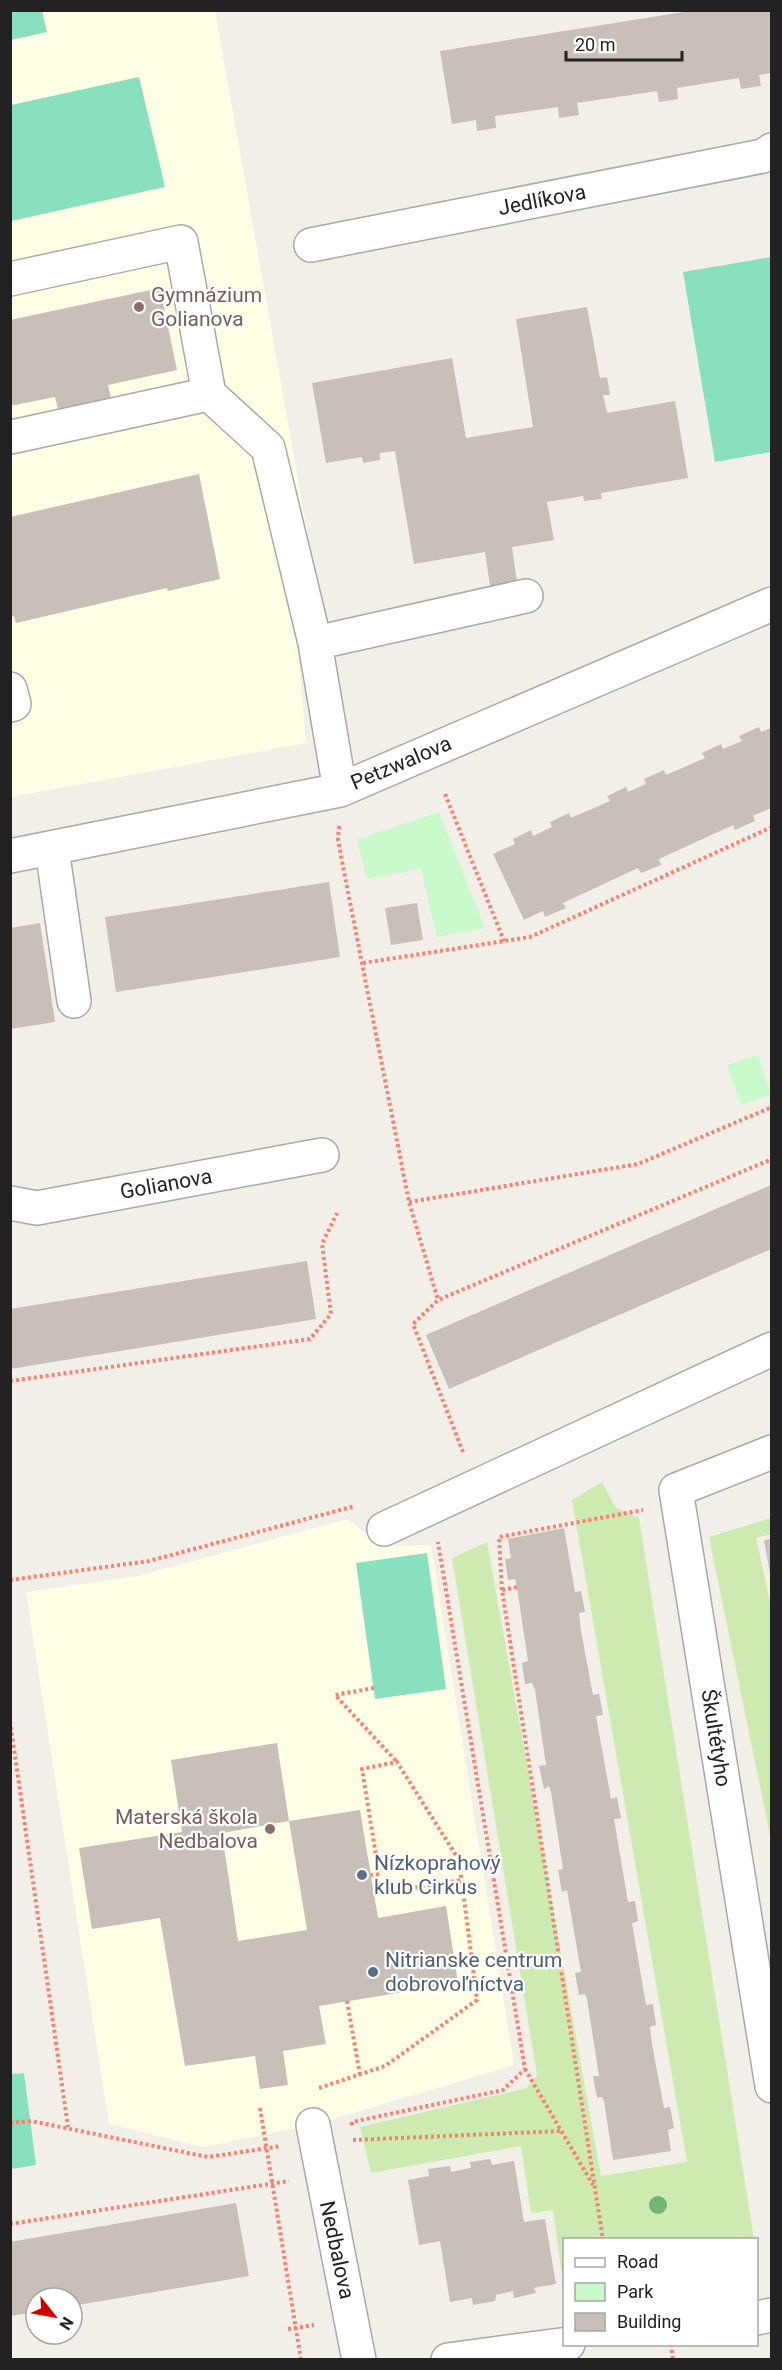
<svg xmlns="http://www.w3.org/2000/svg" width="782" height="2370" viewBox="0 0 782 2370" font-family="Roboto,sans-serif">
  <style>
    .education { fill: #ffffe5 }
    .grass { fill: #cdebb0 }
    .park { fill: #c8facc }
    .pitch { fill: #88e0be }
    .building { fill: #c7bfb8; fill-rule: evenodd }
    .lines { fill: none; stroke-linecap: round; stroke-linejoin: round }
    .minor-casing { stroke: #a9a9a9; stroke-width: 36 }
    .path { stroke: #fa8072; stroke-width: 4; stroke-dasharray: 3 3; stroke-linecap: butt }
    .minor { stroke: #fff; stroke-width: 33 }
    .tree { fill: #74b475 }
    .education-dot { fill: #8d6e63; stroke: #fff; stroke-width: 2 }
    .service-dot { fill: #5c6f8a; stroke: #fff; stroke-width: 2 }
    .labels { text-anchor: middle; stroke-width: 4.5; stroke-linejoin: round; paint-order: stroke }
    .street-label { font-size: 21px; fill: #222; stroke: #fff }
    .education-label { font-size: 21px; fill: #785e54; stroke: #fff; text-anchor: start }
    .service-label { font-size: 21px; fill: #4e5e75; stroke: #fff; text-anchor: start }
  </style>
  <rect width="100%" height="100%" fill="#f2efe9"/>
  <!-- education -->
  <path class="education" d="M11,11H215L320,604L295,618L306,743L11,797Z
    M348,1519L381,1546L431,1545L514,2065L313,2125L203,2147L109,2124L26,1592L138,1576Z"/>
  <!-- grass -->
  <path class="grass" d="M602,1482L615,1507L639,1518L754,2239L564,2240V2290L553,2210L531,2213L521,2146L371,2173L360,2127L527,2088L537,2075L452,1558L487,1542L601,2176L687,2162L572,1500Z
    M771,1518V1534L756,1538L772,1611L771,1840L709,1537Z"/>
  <!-- park -->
  <path class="park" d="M439,812L485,928L437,937L421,869L367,879L357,840Z
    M758,1055L771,1095L741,1105L727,1065Z"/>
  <!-- pitch -->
  <path class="pitch" d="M10,11H42L47,32L11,40Z
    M139,77L165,187L11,221V105Z
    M771,257V452L715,462L683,272Z
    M427,1553L446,1689L375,1699L356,1563Z
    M24,2073L36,2165L11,2169V2074Z"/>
  <!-- building -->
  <path class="building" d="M696,10H771V73L759,75L761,86L741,89L739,78L677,88L678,99L659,102L657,91L577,103L579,115L559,118L558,107L495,116L496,128L477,131L476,120L452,124L440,51Z
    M160,288L177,370L108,385L111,398L58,409L55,397L10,406V320Z
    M587,307L600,378L607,377L610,395H603L607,413L675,401L688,478L601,493L602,499L584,501L583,496L547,502L554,540L512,547L517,582L490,586L485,552L414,564L395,451L380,453V460L363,463L362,457L326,463L312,383L452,358L466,438L533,427L516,319Z
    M199,474L220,579L168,591L167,588L16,623L14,616L10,617V517Z
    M759,727L761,732L771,728V808L753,816L755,821L735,830L733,825L659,859L661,865L641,873L638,868L563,903L566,908L545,917L543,911L524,920L493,854L515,844L513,839L531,830L533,836L552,827L550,822L569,813L571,818L610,801L607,796L626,787L628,792L646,784L644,779L664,770L666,775L705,758L702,753L721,744L723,749L742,741L739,736Z
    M329,882L340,957L116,992L105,917Z
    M417,903L423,940L391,945L385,908Z
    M40,923L55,1022L10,1029V928Z
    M771,1185V1249L449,1389L426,1335Z
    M307,1261L316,1319L10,1369V1309Z
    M564,1528L575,1592L581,1591L585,1612L579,1613L581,1631L593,1695L599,1694L603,1715L596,1716L611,1799L617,1797L621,1818L614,1819L628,1902L635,1901L638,1921L632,1923L646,2005L653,2004L656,2025L650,2027L652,2044L664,2108L670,2107L674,2128L668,2130L671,2151L613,2160L604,2101L602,2097L597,2098L593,2076H599L587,1999L585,1994L579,1995L575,1973L581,1972L567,1890L562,1892L558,1870L563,1869L551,1792L549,1786L544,1789L539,1766L546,1765L535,1690L532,1683L525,1684L522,1663L528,1661L517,1587L515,1579L508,1580L505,1559L511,1558L508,1539Z
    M771,1539V1574H770L764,1540Z
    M277,1743L289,1821L360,1810L378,1918L446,1906L458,1983L319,2006L326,2044L283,2051L288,2085L260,2089L255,2056L185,2066L160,1918L92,1929L79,1848L182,1832L171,1760ZM289,1821L307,1930L238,1941L222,1833Z
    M490,2159L492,2165L514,2161L524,2222L545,2219L556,2284L534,2288L536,2293L514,2298L513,2291L496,2295L495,2301L473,2305L472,2298L450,2302L440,2241L419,2245L408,2180L429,2176L428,2169L450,2166L451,2172L471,2168L470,2162Z
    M236,2203L249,2276L72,2306V2298H36V2312L10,2316V2242Z"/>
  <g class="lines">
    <defs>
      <path id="minor" d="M311,245L763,156L772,150
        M10,279L181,242L209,394
        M11,437L209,394L268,448L315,643L340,790
        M315,643L526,596
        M10,689L14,704L10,705
        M52,849L74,1001
        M10,856L340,790L772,604
        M10,1203L37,1208L322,1155
        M772,1452L676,1490L772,2086
        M384,1529L772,1349
        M313,2125L359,2360
        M756,2318L772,2315
        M448,2360L568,2344"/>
    </defs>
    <!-- minor casing -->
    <use href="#minor" class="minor-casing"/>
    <!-- path -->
    <path class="path" d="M445,794L504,941
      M339,826L338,840L346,882L409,1202L438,1300
      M363,963L530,937L772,827
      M409,1202L638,1164L772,1107
      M10,1381L310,1339L331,1314L322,1244L337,1213
      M463,1452L413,1324L438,1300L772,1159
      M10,1580L149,1561L355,1506
      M517,1587L502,1590L603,2240
      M502,1590L499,1537L643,1510
      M374,1688L335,1695L397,1762
      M10,1721L68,2127
      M374,1894L462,1880
      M347,2001L360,2075
      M525,2069L593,2185
      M319,2088L385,2066L477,2000L459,1860L397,1762L362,1769L379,1874L371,1875
      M260,2108L301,2360
      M10,2123L31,2121L208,2157L281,2146
      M352,2125V2122L503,2090L525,2069L438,1542
      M353,2140L562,2131
      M10,2224L289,2181
      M288,2329L314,2325
      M671,2344L673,2360"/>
    <!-- minor -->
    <use href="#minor" class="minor"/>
  </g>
  <!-- trees -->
  <circle class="tree" cx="658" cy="2205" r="9"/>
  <!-- markers -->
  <g class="education-dot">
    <circle cx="139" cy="307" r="6"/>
    <circle cx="270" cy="1829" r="6"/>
  </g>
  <g class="service-dot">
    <circle cx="362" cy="1875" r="6"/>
    <circle cx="373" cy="1972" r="6"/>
  </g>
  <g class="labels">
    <!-- street labels -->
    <g class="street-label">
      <text transform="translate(542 200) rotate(-11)" y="7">Jedlíkova</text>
      <text transform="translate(401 763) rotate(-23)" y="7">Petzwalova</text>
      <text transform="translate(166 1184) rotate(-10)" y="7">Golianova</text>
      <text transform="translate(716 1738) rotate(81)" y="7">Škultétyho</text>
      <text transform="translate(337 2250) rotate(78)" y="7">Nedbalova</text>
    </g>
    <!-- education labels -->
    <g class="education-label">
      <text x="151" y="302">Gymnázium<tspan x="151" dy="24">Golianova</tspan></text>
      <text x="258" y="1824" text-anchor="end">Materská škola<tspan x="258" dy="24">Nedbalova</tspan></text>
    </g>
    <!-- service labels -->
    <g class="service-label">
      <text x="374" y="1870">Nízkoprahový<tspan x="374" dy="24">klub Cirkus</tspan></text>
      <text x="385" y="1967">Nitrianske centrum<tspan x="385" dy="24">dobrovoľníctva</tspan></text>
    </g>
  </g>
  <!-- border -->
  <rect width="782" height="2370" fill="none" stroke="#222222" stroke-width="24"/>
  <!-- legend -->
  <rect x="563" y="2238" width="195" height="108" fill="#ffffff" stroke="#a7a7a7" stroke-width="1.5"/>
  <rect x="575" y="2258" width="30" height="9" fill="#ffffff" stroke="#a7a7a7" stroke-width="1.5"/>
  <text x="617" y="2268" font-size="18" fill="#222222">Road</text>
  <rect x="575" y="2283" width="30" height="18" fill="#c8facc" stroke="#a7a7a7" stroke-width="1.5"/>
  <text x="617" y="2298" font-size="18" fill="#222222">Park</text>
  <rect x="575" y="2313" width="30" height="18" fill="#c7bfb8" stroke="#a7a7a7" stroke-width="1.5"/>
  <text x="617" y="2328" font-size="18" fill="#222222">Building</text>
  <!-- north arrow -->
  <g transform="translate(54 2316) rotate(121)"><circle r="28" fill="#ffffff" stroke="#a7a7a7" stroke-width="1.5"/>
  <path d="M0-4.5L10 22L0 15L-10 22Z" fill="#d40000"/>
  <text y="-9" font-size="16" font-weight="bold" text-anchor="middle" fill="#222222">N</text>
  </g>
  <!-- scale -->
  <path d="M566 51v9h116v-9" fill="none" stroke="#222222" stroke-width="3"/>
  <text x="575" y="51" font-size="18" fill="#222222" stroke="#ffffff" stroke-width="4.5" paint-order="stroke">20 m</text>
</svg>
